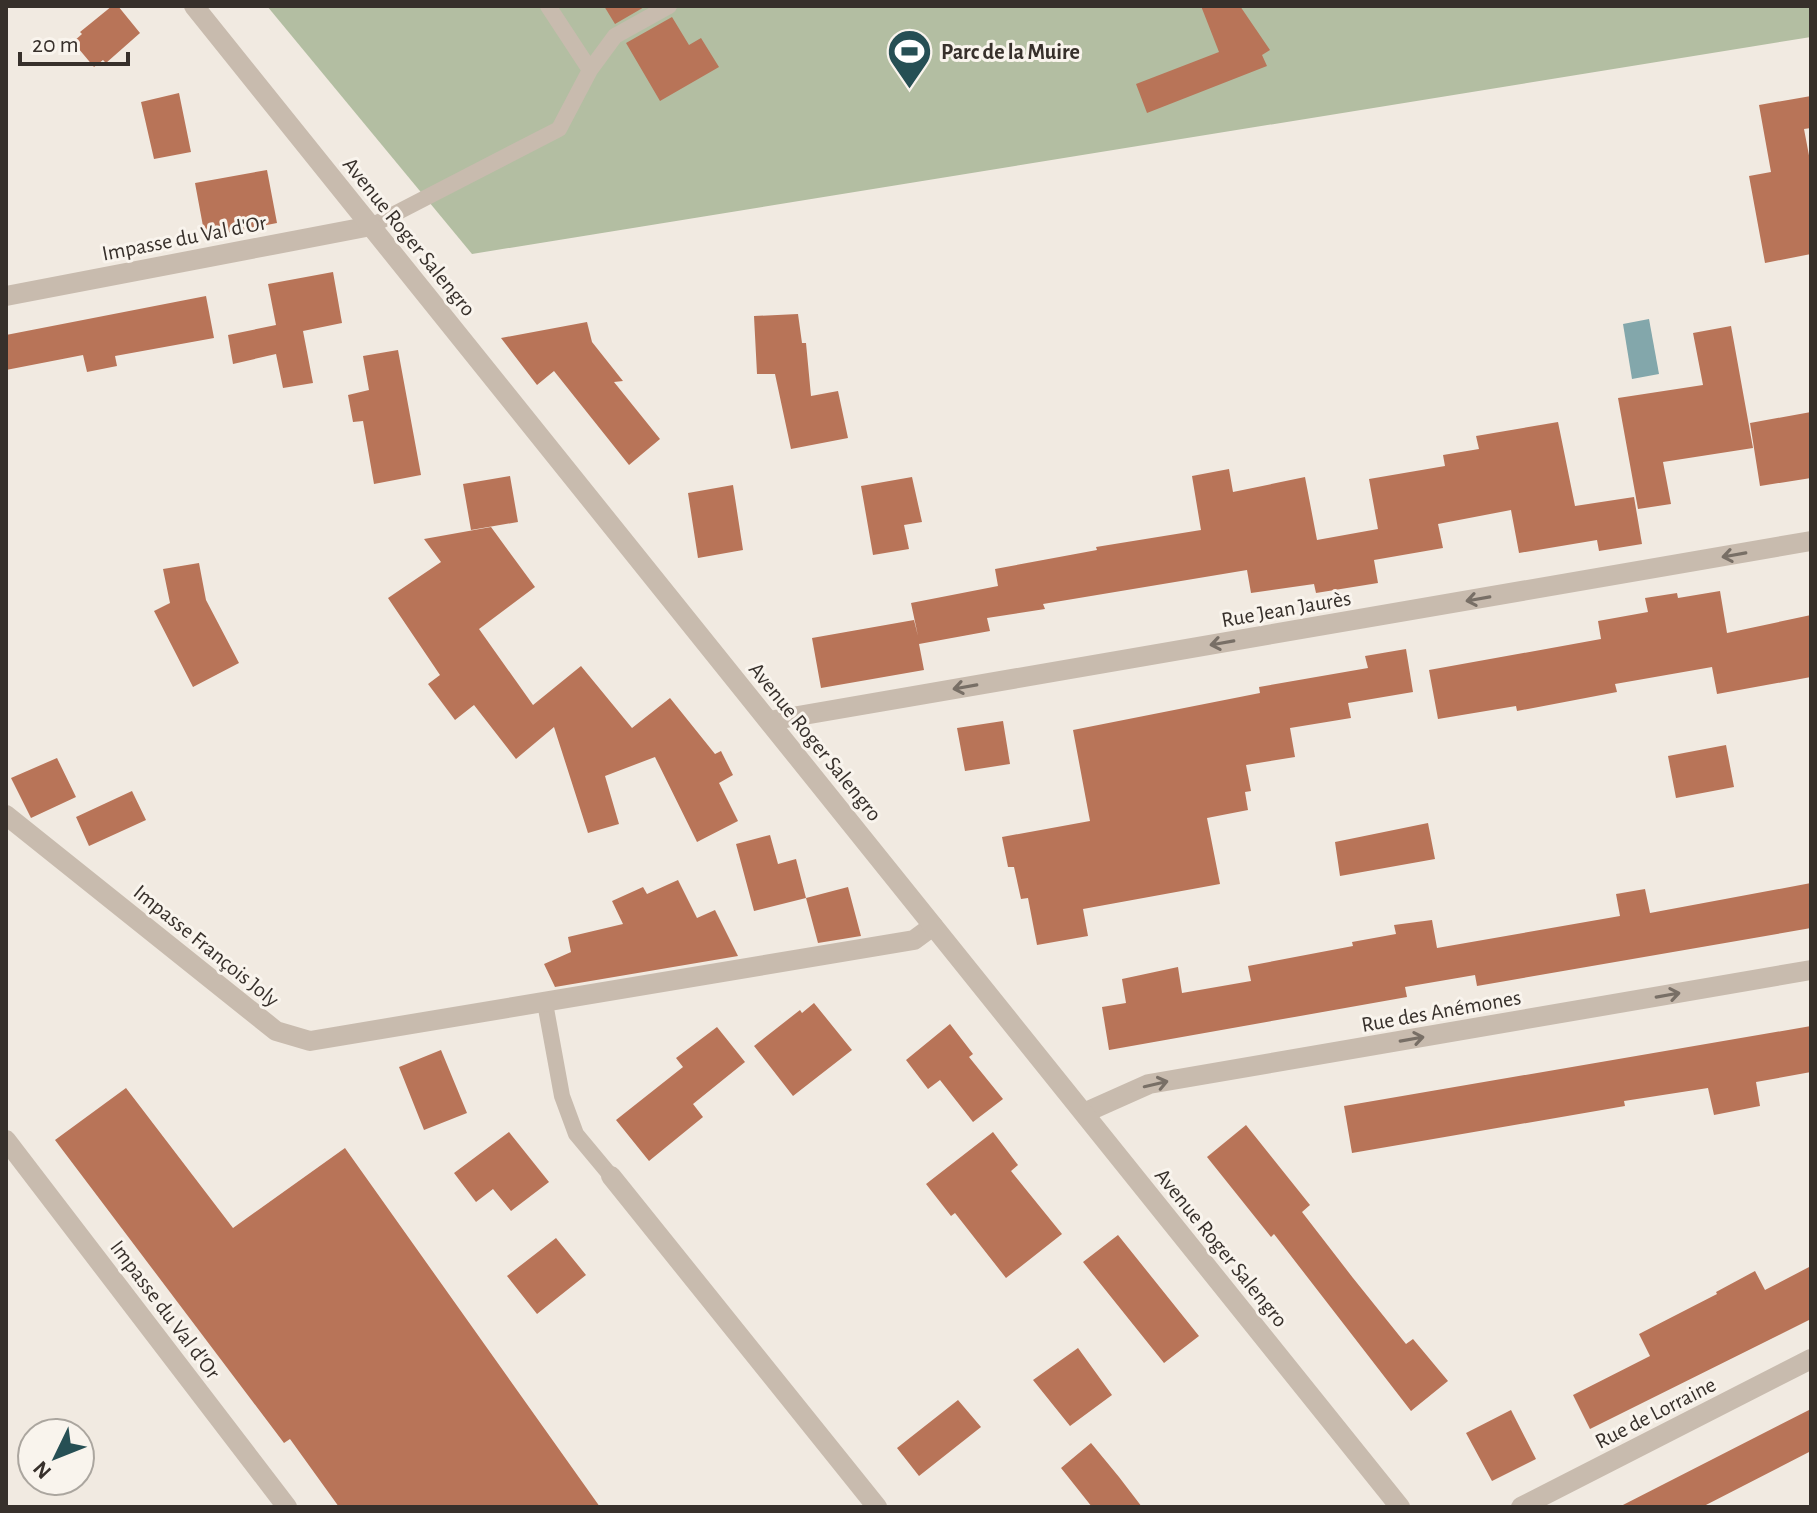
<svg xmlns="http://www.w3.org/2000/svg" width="1817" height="1513" viewBox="0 0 1817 1513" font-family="'Alegreya Sans',sans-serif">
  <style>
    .green { fill: #b3bea2 }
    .water { fill: #83a7ab }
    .building { fill: #b87458 }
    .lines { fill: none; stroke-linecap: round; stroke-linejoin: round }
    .service { stroke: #c8bbae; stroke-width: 16 }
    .minor { stroke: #c8bbae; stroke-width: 20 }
    .tertiary { stroke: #c8bbae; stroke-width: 20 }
    .oneway { stroke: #786f66 }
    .labels { text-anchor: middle; stroke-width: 6; stroke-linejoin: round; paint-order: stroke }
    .poi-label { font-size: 22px; font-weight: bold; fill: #37302b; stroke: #f9f4ed; text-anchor: start }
    .street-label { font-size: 22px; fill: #37302b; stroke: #f9f4ed }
  </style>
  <rect width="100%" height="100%" fill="#f1eae1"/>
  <!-- green -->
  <path class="green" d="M267,6H1811V37L472,254Z"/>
  <!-- water -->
  <path class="water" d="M1649,319L1659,374L1632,379L1623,324Z"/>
  <!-- building -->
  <path class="building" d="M112,6H118L140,33L106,63L103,60L94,67L73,42L82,34L80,32Z
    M604,6H646L615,24Z
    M1201,6H1240L1270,50L1262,55L1267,66L1147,113L1136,84L1219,52Z
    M672,17L689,45L701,38L719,67L660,101L626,43Z
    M179,93L191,152L154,159L141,102Z
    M1811,96V128L1804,129L1811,166V254L1765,263L1749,176L1771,172L1759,105Z
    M267,170L277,223L205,237L195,183Z
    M333,272L342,323L303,331L313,383L283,388L276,354L233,364L228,335L276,325L268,284Z
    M206,296L214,338L115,356L117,366L87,372L83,355L6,370V335Z
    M798,314L802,343H806L811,396L838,391L848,438L791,449L775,374H757L754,316Z
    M587,322L592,342L623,381L614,382L660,439L629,465L554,371L537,385L501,338Z
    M1731,326L1753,448L1663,462L1671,504L1638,509L1618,398L1703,385L1693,333Z
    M398,350L421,475L374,484L363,421L353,422L348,395L369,390L363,356Z
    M1811,412V478L1760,486L1750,423Z
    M1558,422L1575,506L1634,497L1642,544L1599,551L1597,540L1519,553L1511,510L1438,524L1443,548L1374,560L1378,583L1316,593L1314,584L1251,593L1247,570L1043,604L1045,609L987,618L990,631L919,644L924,670L821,688L812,638L914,620L918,636L911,603L998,586L995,569L1097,550L1096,547L1201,530L1192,476L1229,469L1233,492L1305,477L1317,540L1378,529L1369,479L1445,466L1443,455L1479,449L1476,436Z
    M510,476L518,522L471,530L463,484Z
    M912,477L922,522L904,525L909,549L873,555L861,486Z
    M733,485L743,550L698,558L688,493Z
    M491,527L535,587L479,629L533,705L581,666L632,728L670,698L715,754L721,751L733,775L719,783L738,821L697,842L655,757L605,776L619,824L588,833L554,727L516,759L474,705L455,720L428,684L440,675L388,598L441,562L424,539Z
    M199,563L206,600L239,663L193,687L154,611L170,603L163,569Z
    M1720,591L1727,633L1811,615V677L1717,694L1712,667L1615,684L1617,692L1517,711L1516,706L1438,719L1429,670L1601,639L1598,621L1648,612L1645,598L1677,593L1678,598Z
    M1406,649L1413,692L1348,703L1351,718L1290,728L1295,757L1246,765L1251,791L1245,792L1248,810L1207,818L1220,884L1083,909L1088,936L1037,945L1028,898L1021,899L1014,867H1008L1002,837L1090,821L1073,730L1260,693L1259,687L1368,668L1365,656Z
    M1003,721L1010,764L965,771L957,728Z
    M1726,745L1734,787L1676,798L1668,756Z
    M57,758L76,797L31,818L11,778Z
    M132,791L146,820L89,846L76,817Z
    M1428,823L1435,859L1340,876L1335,842Z
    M770,835L778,864L796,859L806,898L754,911L736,844Z
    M678,880L697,918L715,910L738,956L555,987L544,964L571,952L568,937L623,924L612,901L643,887L647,894Z
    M1811,883V928L1477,986L1475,975L1405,987L1407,997L1109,1050L1102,1007L1126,1003L1122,979L1178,967L1182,993L1251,981L1248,966L1353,946L1352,942L1396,934L1394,925L1432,920L1437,948L1620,916L1616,894L1645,889L1650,913Z
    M848,887L861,936L818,943L806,898Z
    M814,1003L852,1050L793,1096L754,1046L800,1010L802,1013Z
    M950,1024L973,1054L969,1057L1003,1099L973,1122L940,1080L928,1089L906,1060Z
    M1811,1026V1072L1756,1082L1760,1106L1714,1115L1708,1088L1624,1101L1625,1106L1352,1153L1344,1106Z
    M717,1027L745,1062L693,1104L703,1117L649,1161L616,1120L683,1067L676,1058Z
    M441,1050L467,1113L424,1130L399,1067Z
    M126,1088L233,1228L345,1148L600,1507H339L290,1439L284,1443L55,1140Z
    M1246,1125L1310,1205L1302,1212L1353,1278L1406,1344L1413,1339L1448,1381L1411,1411L1274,1234L1271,1237L1207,1157Z
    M509,1132L549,1182L511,1211L493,1189L476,1202L454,1173Z
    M993,1132L1018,1165L1011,1171L1062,1234L1006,1278L955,1213L951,1216L926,1184Z
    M1118,1235L1199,1336L1164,1363L1083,1262Z
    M556,1238L586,1275L537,1314L507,1276Z
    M1811,1266V1319L1590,1429L1573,1395L1650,1356L1639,1334L1717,1294L1716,1292L1755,1271L1765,1290Z
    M1078,1348L1112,1395L1070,1426L1033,1380Z
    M958,1400L981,1427L919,1476L897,1448Z
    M1811,1409V1451L1702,1507H1619Z
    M1511,1410L1536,1459L1492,1481L1466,1433Z
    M1091,1443L1119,1477L1142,1507H1092L1061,1468Z"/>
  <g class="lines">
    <!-- service -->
    <path class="service" d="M548,6L590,70
      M371,226L559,129L590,70L615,36L669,6
      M545,1003L562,1096L576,1134L611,1176"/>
    <!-- minor -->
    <path class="minor" d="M6,296L371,226
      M769,721L1811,541
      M6,815L276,1031L310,1041L914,940L933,926
      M1084,1113L1149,1084L1811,970
      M6,1140L287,1507
      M611,1176L877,1507
      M1521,1507L1811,1359"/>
    <!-- tertiary -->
    <path class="tertiary" d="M194,6L1400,1507"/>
  </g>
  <!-- one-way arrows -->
  <defs><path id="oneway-shaft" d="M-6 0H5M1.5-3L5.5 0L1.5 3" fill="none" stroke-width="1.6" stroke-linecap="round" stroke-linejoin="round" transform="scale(2)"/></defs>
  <g class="oneway">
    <use href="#oneway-shaft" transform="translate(1734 555) rotate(170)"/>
    <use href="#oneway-shaft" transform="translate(1478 599) rotate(170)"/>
    <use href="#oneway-shaft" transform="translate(1222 643) rotate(170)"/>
    <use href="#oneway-shaft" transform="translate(965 687) rotate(170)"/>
    <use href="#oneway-shaft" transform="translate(1668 995) rotate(-10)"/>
    <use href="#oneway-shaft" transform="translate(1412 1039) rotate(-10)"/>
    <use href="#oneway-shaft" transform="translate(1156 1084) rotate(-13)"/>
  </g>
  <!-- icons -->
  <defs>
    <symbol id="stadium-pin" viewBox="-11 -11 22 30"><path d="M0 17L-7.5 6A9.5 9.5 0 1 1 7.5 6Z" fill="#264f54" stroke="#f9f4ed"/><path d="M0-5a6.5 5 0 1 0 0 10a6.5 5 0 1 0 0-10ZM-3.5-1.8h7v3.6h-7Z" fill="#fff"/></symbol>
  </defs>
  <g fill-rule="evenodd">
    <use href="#stadium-pin" x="884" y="26" width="51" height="69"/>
  </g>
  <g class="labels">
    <!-- poi labels -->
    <g class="poi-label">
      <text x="941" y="59">Parc de la Muire</text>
    </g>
    <!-- street labels -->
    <g class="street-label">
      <text transform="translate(410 236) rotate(51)" y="8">Avenue Roger Salengro</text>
      <text transform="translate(184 237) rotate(-11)" y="8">Impasse du Val d'Or</text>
      <text transform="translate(1286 608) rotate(-10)" y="8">Rue Jean Jaurès</text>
      <text transform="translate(816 741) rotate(51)" y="8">Avenue Roger Salengro</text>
      <text transform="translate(207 945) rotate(39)" y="8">Impasse François Joly</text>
      <text transform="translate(1441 1010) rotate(-10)" y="8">Rue des Anémones</text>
      <text transform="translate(1222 1247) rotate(51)" y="8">Avenue Roger Salengro</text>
      <text transform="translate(166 1309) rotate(53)" y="8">Impasse du Val d'Or</text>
      <text transform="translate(1655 1412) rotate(-27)" y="8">Rue de Lorraine</text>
    </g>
  </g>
  <!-- border -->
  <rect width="1817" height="1513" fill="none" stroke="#37302b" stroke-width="16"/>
  <!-- north arrow -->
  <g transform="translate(56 1457) rotate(227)"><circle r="38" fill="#f9f4ed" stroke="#aba69f" stroke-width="2"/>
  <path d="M0-6L14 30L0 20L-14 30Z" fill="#264f54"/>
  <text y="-12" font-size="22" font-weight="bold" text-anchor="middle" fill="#37302b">N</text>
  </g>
  <!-- scale -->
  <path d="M20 52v12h108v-12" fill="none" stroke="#37302b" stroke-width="4"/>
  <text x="32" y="52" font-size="24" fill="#37302b" stroke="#f9f4ed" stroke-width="6" paint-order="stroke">20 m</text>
</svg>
